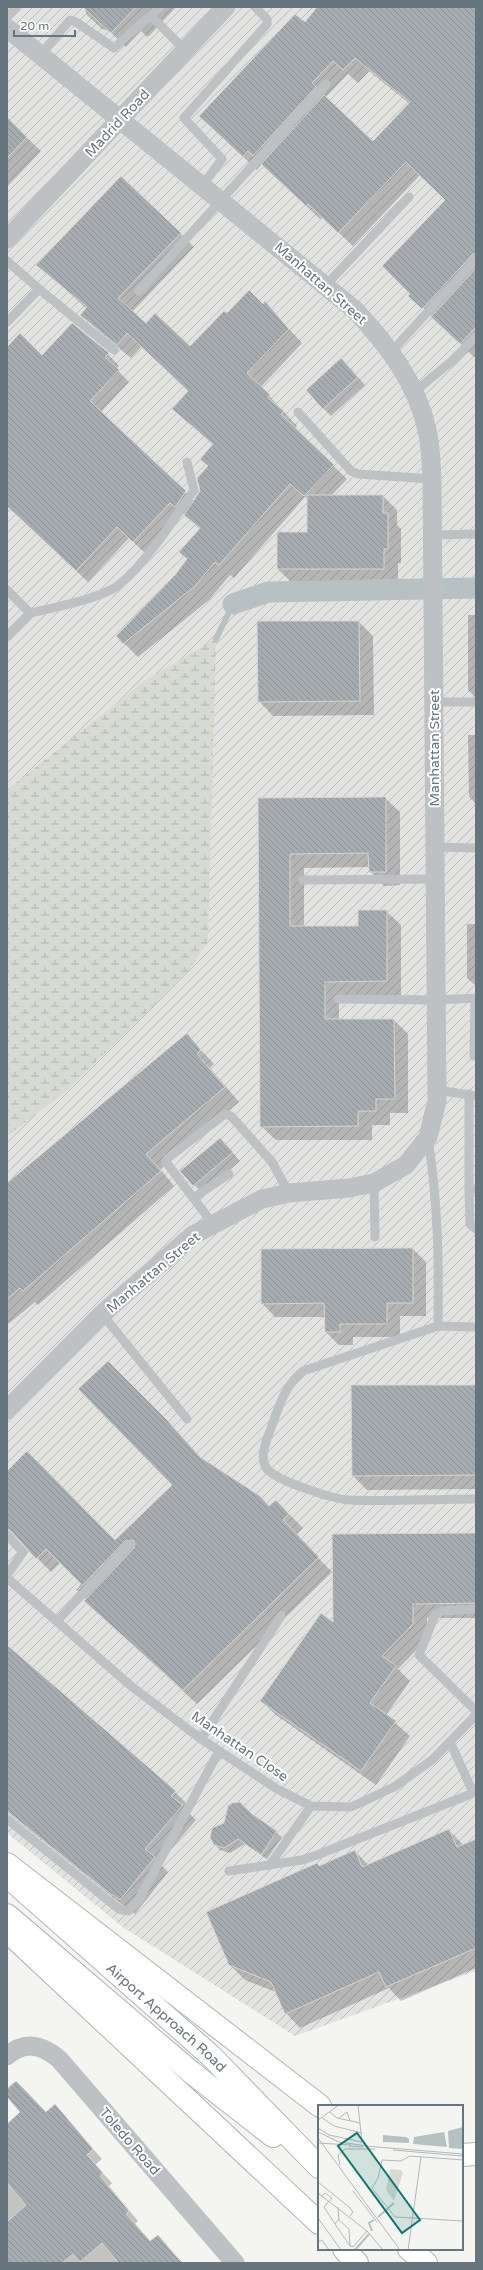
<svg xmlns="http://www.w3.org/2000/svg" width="483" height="2270" viewBox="0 0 483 2270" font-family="'Varela Round',sans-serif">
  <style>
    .industrial { fill: url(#industrial-furrows) }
    .wetland { fill: url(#wetland-marsh) }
    .shadow { fill: #0003; fill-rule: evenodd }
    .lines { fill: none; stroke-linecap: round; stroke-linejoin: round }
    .stream { stroke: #b7c1c4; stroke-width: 6 }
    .canal { stroke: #b7c1c4; stroke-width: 21 }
    .building { fill: url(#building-back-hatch); stroke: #d5d5d4 }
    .primary-casing { stroke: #b1b5b8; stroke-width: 24 }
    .motorway-casing { stroke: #b0b4b6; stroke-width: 24 }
    .service { stroke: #bdc1c4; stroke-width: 9 }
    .minor { stroke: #bdc1c4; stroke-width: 19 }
    .primary { stroke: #fff; stroke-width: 22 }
    .motorway { stroke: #fff; stroke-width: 22 }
    .labels { text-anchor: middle; stroke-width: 4; stroke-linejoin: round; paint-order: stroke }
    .street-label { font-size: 14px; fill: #66757e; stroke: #fff }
    .inset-river { fill: none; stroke: #b7c1c4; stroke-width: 2 }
    .inset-road { fill: none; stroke: #b2b9bc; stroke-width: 1 }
    .view { fill: #0f766e; fill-opacity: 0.15; stroke: #0f766e; stroke-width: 2 }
    .inset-edge { fill: none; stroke: #66757e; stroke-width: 2 }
  </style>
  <defs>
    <pattern id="industrial-furrows" width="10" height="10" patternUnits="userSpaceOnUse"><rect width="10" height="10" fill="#e2e3e1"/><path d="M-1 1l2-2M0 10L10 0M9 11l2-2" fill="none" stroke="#bbbdbc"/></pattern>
    <pattern id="wetland-marsh" width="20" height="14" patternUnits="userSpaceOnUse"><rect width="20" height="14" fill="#d6dad2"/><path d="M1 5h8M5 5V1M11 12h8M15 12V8" fill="none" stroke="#b1b5b0"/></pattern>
    <pattern id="building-back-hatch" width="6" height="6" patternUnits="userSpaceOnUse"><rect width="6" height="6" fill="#a6acb0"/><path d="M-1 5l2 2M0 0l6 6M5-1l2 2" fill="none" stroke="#8b9194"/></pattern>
  </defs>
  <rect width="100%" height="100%" fill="#f4f4f1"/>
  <!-- industrial -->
  <path class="industrial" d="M7,7H476V1971L295,2036L124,1928L7,1833Z"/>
  <!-- wetland -->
  <path class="wetland" d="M216,639L208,941L187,973L63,1094L7,1136V790L147,679Z"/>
  <!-- shadow -->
  <path class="shadow" d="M84,7H176L149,36L147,37L141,31L126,47L109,31L102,29L87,15Z
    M318,7H476V355L474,357L410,295L447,200L420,175L353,246L322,217L320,219L262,164L257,170L214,129ZM369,71L410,104L373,142L326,97L348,74L358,83Z
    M7,119L41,151L7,187Z
    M180,233L194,247L132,312L146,324L190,348L227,315L263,305L265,303L302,343L261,387L297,426L295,429L347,479L331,496H383L397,510V525L401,529V563H398V583H292L278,569L308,533V500L305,497L234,578L230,575L209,600L138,657L117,636L176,575L188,559L200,529L182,513L145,553L129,538L88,582L7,505V348L42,356L72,325L108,354L119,366L116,369L129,382L101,412L194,501L201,492L209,467L201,459L213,445L173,409L189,391L142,346L131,358L96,329L82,315L87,309L38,265Z
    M349,367L365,385L331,416L323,408Z
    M468,615H476V698L468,690Z
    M359,622L373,636L374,715L273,716L259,701Z
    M468,735H476V804L469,797Z
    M385,798L400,812V885L384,886L370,871V867L304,868V927H359L386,911L401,925V995L339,996V1020H394L408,1034V1113H390V1125H372V1140H276L261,1126L259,799Z
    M467,924H476V986L467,978Z
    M186,1034L214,1064L210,1068L239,1102L160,1169L174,1186L38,1305L35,1302L7,1325V1184Z
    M228,1147L240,1161L202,1193L182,1171Z
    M413,1249L426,1262V1316H400V1337H353V1345H339L326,1332L325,1317H275L262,1303Z
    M108,1362L203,1460L269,1508L276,1501L303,1528L296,1535L332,1572L197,1704L85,1601L87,1600L77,1590L83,1584L61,1562L51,1572L7,1528V1472L115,1542L173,1485Z
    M476,1386V1489L367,1490L353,1476Z
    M476,1534V1618H427V1639L398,1669L410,1681L386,1715L410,1736L376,1785L276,1715L261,1701L334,1624Z
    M7,1647L175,1792L189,1806L186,1810L196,1820L159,1863L168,1872L135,1914L120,1903L7,1812Z
    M232,1804L243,1805L254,1816L282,1837L267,1859L245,1844L230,1853L220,1850L214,1844Z
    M449,1830L464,1846L476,1840V1968L401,2001L389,1988L300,2028L286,2013L276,1992L245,1980L230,1965L320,1867L355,1851L368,1865Z
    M7,2091L46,2113L55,2106L102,2159L95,2165L112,2183L109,2186L138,2221L135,2224L151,2242L158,2236L183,2263H11L7,2259V2125L22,2112L7,2095Z"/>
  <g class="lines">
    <!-- stream -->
    <path class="stream" d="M216,639L233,604"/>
    <!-- canal -->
    <path class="canal" d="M233,604L268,592L476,588"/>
  </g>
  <!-- building -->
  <path class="building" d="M83,7H136L111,33Z
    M317,7H476V253L472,255L422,309L408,296L410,294L382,266L445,200L406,162L338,233L308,204L306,206L261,164L324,95L373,141L410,102L355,58L343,70L333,61L312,83L316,87L253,156L248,151L243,157L199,116L295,14L305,22Z
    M7,117L27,137L7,158Z
    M121,176L181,233L118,298L146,323L155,313L190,346L224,311L227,313L249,290L263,304L265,301L289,329L247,373L270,395L268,398L284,411L281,414L334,465L304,496L290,484L219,565L215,562L195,586L123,644L116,636L175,575L187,559L179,552L200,528L184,515L200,491L197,478L208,466L200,459L213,444L172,409L188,391L127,333L117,345L80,315L87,307L36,265Z
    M476,268V327L460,344L431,317Z
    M72,323L109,353L105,357L119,370L90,401L186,491L175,507L170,503L133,542L117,527L76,571L7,506V347L20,333L42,355Z
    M341,358L358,377L323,409L306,390Z
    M307,495H383V513H388V549H384V569H277V532H307Z
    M257,621H359L360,701L258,702Z
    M386,797V872H369L368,853L290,854V926H358V910H387V981L325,982V1019H394L395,1099H376V1111H358V1126L260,1127L258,798Z
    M187,1033L201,1050L197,1054L225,1087L146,1154L161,1171L23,1291L20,1288L7,1299V1183Z
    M220,1138L233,1152L193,1186L180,1171Z
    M413,1248V1303H387V1324H340V1332H325L324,1303L261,1304V1249Z
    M108,1361L167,1420L200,1457L260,1496L269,1506L276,1500L289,1514L283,1520L319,1557L183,1690L84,1601L133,1549L135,1544L133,1540L125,1541L77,1591L76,1590L81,1584L46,1549L36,1559L11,1531L7,1529V1471L27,1451L115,1540L172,1485L78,1389Z
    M351,1385H476V1475L352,1476Z
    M476,1533V1603L413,1604V1624L382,1656L396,1666L370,1703L396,1721L361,1771L260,1701L321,1613L333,1622L332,1534Z
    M7,1645L176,1791L171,1796L183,1805L145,1849L155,1857L120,1900L104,1889L7,1811Z
    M240,1802L252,1814L277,1831L261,1855L238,1839L224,1848L214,1845L210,1838L212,1828L224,1823L228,1806L232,1803Z
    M449,1829L457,1847L476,1839V1948L386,1987L379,1972L285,2014L271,1982L229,1965L206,1912L317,1863L319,1866L355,1850L362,1867Z
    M16,2081L46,2112L55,2104L93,2149L87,2155L103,2173L100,2176L129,2211L126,2214L150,2241L158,2235L182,2263H119L102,2243L80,2262L73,2254L62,2263H7V2222L26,2205L7,2183V2124L20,2112L7,2097V2089Z"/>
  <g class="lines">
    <defs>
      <g id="primary">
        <path id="s1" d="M7,1876L211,2056L319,2167"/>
        <path d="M7,1915L191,2072L273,2136"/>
        <path d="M409,2249L426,2263"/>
      </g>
      <path id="motorway" d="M7,1864L320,2106
        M7,1931L319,2223
        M462,2155L476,2154
        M344,2249L357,2263"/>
    </defs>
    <!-- primary casing -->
    <use href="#primary" class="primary-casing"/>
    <!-- motorway casing -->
    <use href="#motorway" class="motorway-casing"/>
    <!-- service -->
    <path class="service" d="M151,16L185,50
      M7,17L16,7
      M40,55L70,20L76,22L114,48L160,7
      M202,186L222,159L184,118L267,24V19L255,7
      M7,261L39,289L114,350
      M326,285L409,197
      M139,291L326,84
      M7,322L39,289
      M391,352L476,259
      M414,392L452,361L476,337
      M298,412L351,471L358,474L432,479
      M433,535L476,534
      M7,590L30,613L7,636
      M30,613C52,608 104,598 120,584C146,563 174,519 194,490L187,462
      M434,702H476
      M435,847L476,848
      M303,880L435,879
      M338,999L436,1000L476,998
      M474,1056L475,998
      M437,1090L476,1096
      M469,1094V1190L476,1189
      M428,1138C438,1204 439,1259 438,1326
      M374,1183L375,1237
      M469,1190L470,1224L476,1229
      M193,1198L229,1174
      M213,1224L166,1162L168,1158L225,1114L231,1116L272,1162L289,1193
      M102,1314L187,1419
      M476,1327L438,1326L303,1371C284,1386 278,1409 270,1431C266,1441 259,1458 267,1469C277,1481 333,1499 349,1500C391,1502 434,1499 476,1499
      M7,1535L23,1552L7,1575
      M7,1578L131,1686L201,1739L277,1789L311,1806L351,1807L394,1787L432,1760L476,1715
      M476,1609L442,1611L435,1615L419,1655L476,1711
      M57,1621L129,1545
      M201,1739L281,1616
      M7,1819L119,1909L128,1911L138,1901L219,1751
      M269,1866L311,1806
      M229,1871L302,1860L317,1855L471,1794L473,1792L450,1742"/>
    <!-- minor -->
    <path class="minor" d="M7,28L355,310C387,344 417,383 427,430C431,446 431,463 432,479L437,1101L428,1137L406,1165L374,1183L349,1188L289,1193L262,1199L193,1235L102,1314L7,1410
      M7,239L226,7
      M7,2056C25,2040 42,2045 59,2059L235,2263"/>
    <!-- primary -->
    <use href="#primary" class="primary"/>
    <!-- motorway -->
    <use href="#motorway" class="motorway"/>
  </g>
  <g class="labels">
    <!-- street labels -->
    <g class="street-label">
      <text transform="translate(117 123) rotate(-47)" y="5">Madrid Road</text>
      <text transform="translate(321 283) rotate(41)" y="5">Manhattan Street</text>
      <text transform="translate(434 748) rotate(-90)" y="5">Manhattan Street</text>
      <text transform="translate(153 1272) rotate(-40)" y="5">Manhattan Street</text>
      <text transform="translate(240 1746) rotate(34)" y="5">Manhattan Close</text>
      <text dy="5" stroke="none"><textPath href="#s1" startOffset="213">Airport Approach Road</textPath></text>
      <text transform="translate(130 2141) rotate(49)" y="5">Toledo Road</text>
    </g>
  </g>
  <!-- overview -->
  <g transform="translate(318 2105)">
    <rect width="145" height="145" fill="#f4f4f1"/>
    <path d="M72,64L83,65L85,68L76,96L68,85Z" fill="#d6dad2"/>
    <path d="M145,22V44L131,43L130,26ZM126,27L129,42L95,39L96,32ZM65,30L88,32L91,34V38L65,37Z" fill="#b7c1c4"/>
    <path class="inset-river" d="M60,112L76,98M54,126L51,118L56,115M37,145L51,129"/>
    <path class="inset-road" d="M12,7L19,13L42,18M3,12L16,21L44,28M21,13L29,7L32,16M0,15L21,0M0,23L11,30L44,37L40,0M0,27L21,37L49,41M0,33L82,145M0,38L33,40M31,41L45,42M47,41L145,49M75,45L145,51M145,55L92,51L83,56L64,55L60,73L54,83L77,112L145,116M22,60L20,50L27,44H57M0,77L31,102L35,107L32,111M35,86L59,117M0,88L49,126L35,142L32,141M4,91L7,88L14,93L12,96M11,96L6,102L17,119M20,102L21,115L31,124L32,141M0,113L23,145M21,114L17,119L32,141M49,126L65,145M0,137L4,135L11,145M90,145L103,52"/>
    <path class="view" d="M39,28L102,115L84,128L20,41Z"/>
    <rect width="145" height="145" class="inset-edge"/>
  </g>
  <!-- border -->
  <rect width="483" height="2270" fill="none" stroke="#66757e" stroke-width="16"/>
  <!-- scale -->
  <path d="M14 30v6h61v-6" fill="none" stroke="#66757e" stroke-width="2"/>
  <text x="20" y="30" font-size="12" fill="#66757e" stroke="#ffffff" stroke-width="3" paint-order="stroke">20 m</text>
</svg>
